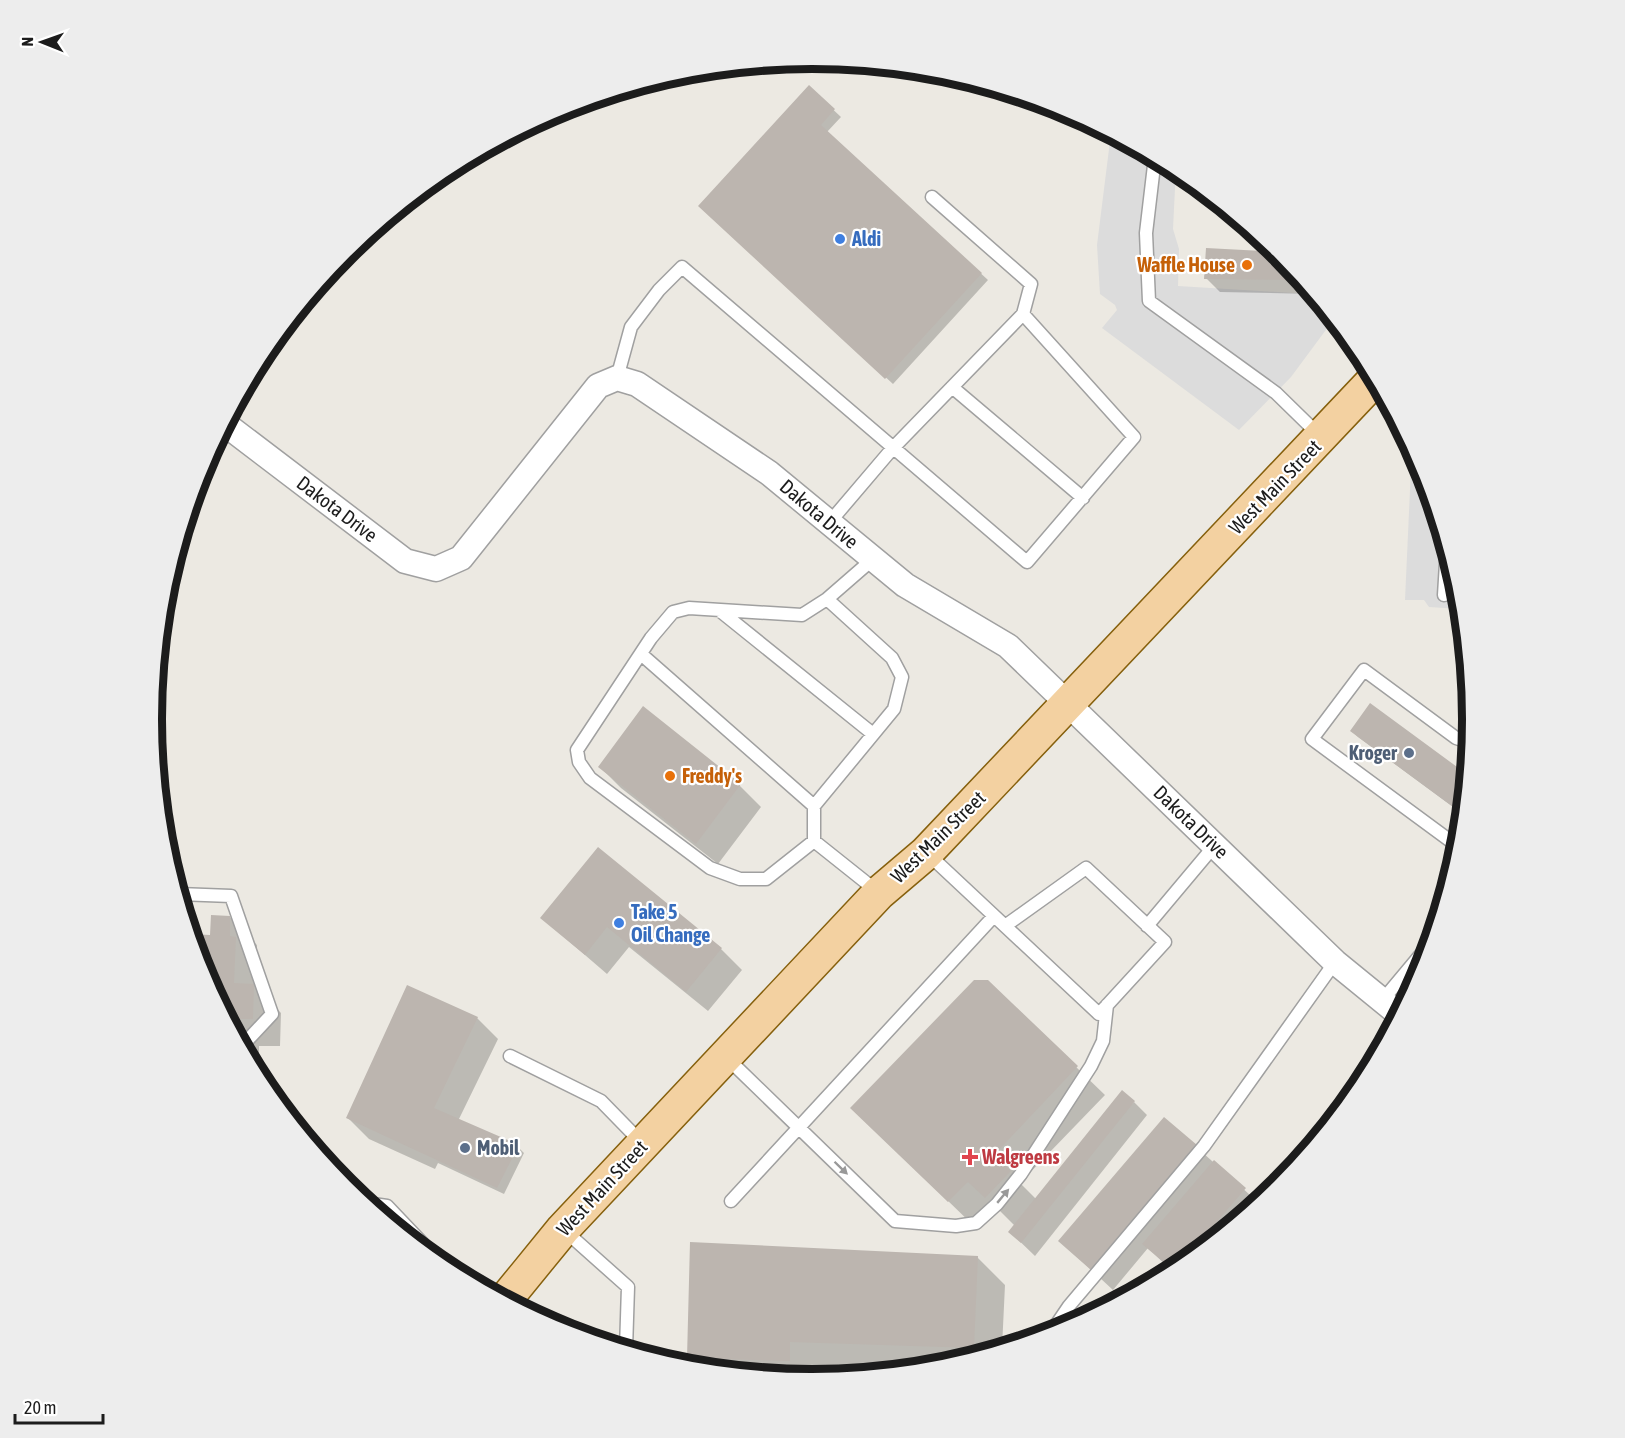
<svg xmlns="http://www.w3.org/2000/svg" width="1625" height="1438" viewBox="0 0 1625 1438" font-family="'Asap Condensed',sans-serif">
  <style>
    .parking { fill: #dcdcdc }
    .shadow { fill: #0003 }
    .building { fill: #bcb5af }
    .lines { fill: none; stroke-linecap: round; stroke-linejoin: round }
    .lane-casing { stroke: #a0a0a0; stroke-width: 15 }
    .street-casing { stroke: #a0a0a0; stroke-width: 27 }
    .primary-casing { stroke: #86600d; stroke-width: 36 }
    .lane { stroke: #fff; stroke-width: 12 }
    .street { stroke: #fff; stroke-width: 24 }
    .primary { stroke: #f3d1a1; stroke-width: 33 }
    .oneway { fill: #999 }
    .shop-dot { fill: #3f7fe0; stroke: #fff; stroke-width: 2 }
    .food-dot { fill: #e8710a; stroke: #fff; stroke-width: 2 }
    .service-dot { fill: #5c6f8a; stroke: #fff; stroke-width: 2 }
    .health-dot { fill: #e0444e; stroke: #fff; stroke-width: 2 }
    .labels { text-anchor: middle; stroke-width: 4.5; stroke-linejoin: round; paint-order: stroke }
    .shop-label { font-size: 20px; font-weight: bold; fill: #366cbe; stroke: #fff; text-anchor: start }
    .food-label { font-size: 20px; font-weight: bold; fill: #c56008; stroke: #fff; text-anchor: end }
    .street-label { font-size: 20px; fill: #1c1c1c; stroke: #fff }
    .service-label { font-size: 20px; font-weight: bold; fill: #4e5e75; stroke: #fff; text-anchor: end }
    .health-label { font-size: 20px; font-weight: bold; fill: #be3a42; stroke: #fff; text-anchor: start }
    .rim { fill: none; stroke: #1c1c1c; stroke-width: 8 }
  </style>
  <rect width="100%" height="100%" fill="#ece9e2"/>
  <!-- parking -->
  <path class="parking" d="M1111,133L1176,168L1173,229L1179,249L1178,286L1309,294L1305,302L1314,310L1320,305L1334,319L1291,377L1239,430L1102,328L1117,310L1115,305L1100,294L1097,245Z
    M1412,446L1423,467L1460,590L1462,607L1460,609L1429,607L1424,600H1405Z"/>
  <!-- shadow -->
  <path class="shadow" d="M809,87L841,117L827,132L988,280L893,384L706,212Z
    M1207,250L1281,253L1314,294L1220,292L1206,278Z
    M643,708L740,786L761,807L718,864L621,788L600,767Z
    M1352,731L1467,776L1464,815L1358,737Z
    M598,849L721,949L742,970L708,1011L629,947L607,974L542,918Z
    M230,917L257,945V960L263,966L262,993L281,1013L280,1046H259V1053H246L202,971L191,936L211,937Z
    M987,981L1105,1095L1020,1183L1036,1199L1134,1102L1147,1115L1035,1256L1010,1232L1015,1226L997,1208L977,1229L880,1135Z
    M477,1018L498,1039L458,1121L518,1147L524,1153L504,1194L438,1163L435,1169L369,1139L348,1118Z
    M1165,1119L1259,1203L1173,1272L1148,1248L1113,1290L1060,1241Z
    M977,1257L1005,1285L1002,1348L941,1367L894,1371L817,1369V1379H812L699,1368L688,1357Z"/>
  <!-- building -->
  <path class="building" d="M809,85L835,109L821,125L982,273L885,379L698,206Z
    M1206,248L1279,252L1303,280L1204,279Z
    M1370,703L1468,775L1464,815L1350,731Z
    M643,706L741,784L696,844L598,767Z
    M598,847L722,948L686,992L607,927L585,955L540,918Z
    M211,915L230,916V936L236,937L234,983L254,984L253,1019H232L231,1026L202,971L191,934L210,935Z
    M974,980H988L1078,1066L994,1155L1011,1171L985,1198L968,1182L948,1202L850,1108Z
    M407,985L478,1017L434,1108L519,1145L497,1188L346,1118Z
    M1122,1090L1135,1101L1021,1243L1008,1232Z
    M1164,1117L1197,1145L1091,1270L1058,1241Z
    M1214,1160L1246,1188L1174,1271L1142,1244Z
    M690,1242L978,1256L974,1348L790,1342V1361L687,1358Z"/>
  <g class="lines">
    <defs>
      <path id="lane" d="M1155,157L1146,233L1149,301L1276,393L1319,435
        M617,378L631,327L659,290L682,267L1027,562L1134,437L1023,314L1031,284L932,197
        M952,387L1083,498
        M829,523L892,449L1023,314
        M1444,595L1447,547
        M827,599L892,658L902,677L894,709L814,806V841L878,892
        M719,610L873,734
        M641,654L814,806
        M814,841L766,879H740L710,868L590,778L579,762L577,750L651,638L673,612L689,608L802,615L827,599L873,559
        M1460,848L1312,739L1364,670L1456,738L1471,743
        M927,853L1005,926L1086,868L1165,942L1099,1014L1005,926
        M179,894L231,896L272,1014L242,1046
        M1147,926L1215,845
        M1381,1002L1432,941
        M510,1056L601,1101L642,1143
        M727,1058L895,1221L956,1226L976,1223L997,1204L1021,1174L1091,1066L1103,1041L1107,1005
        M731,1201L994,916
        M366,1203L387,1206L446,1268
        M564,1230L628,1287L626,1349
        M1050,1334L1069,1306L1204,1146L1335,962
        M802,1378L818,1379"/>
      <path id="street" d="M225,424L405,561L436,569L461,558L598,386L617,378L637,384L769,473L905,585L1008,646L1335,962L1400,1015"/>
      <path id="primary" d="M505,1300L563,1229L879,893L926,853L1376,378"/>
    </defs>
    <!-- lane casing -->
    <use href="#lane" class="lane-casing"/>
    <!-- street casing -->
    <use href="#street" class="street-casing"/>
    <!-- primary casing -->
    <use href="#primary" class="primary-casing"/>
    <!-- lane -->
    <use href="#lane" class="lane"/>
    <!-- street -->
    <use href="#street" class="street"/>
    <!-- primary -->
    <use href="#primary" class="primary"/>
  </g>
  <!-- one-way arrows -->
  <defs><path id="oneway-solid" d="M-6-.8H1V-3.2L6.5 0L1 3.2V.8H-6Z" transform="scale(1.5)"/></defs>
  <g class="oneway">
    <use href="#oneway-solid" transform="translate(841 1168) rotate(44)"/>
    <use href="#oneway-solid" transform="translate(1003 1196) rotate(-50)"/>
  </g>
  <!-- markers -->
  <g class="shop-dot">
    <circle cx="840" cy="239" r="6"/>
    <circle cx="619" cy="923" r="6"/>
  </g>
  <g class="food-dot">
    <circle cx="1247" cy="265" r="6"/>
    <circle cx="670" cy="776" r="6"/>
  </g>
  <g class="service-dot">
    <circle cx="1409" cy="753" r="6"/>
    <circle cx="465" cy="1148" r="6"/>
  </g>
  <path class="health-dot" d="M967 1148h6v6h6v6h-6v6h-6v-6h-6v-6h6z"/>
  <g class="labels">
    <!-- shop labels -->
    <g class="shop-label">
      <text x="852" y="246">Aldi</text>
      <text x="631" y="919">Take 5<tspan x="631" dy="23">Oil Change</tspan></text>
    </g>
    <!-- food labels -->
    <g class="food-label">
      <text x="1235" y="272">Waffle House</text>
      <text x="682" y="783" text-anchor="start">Freddy's</text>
    </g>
    <!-- street labels -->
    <g class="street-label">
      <text transform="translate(1275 487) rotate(-46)" y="7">West Main Street</text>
      <text transform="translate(337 509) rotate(37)" y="7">Dakota Drive</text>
      <text transform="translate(819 514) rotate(40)" y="7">Dakota Drive</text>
      <text transform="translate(1191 822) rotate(44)" y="7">Dakota Drive</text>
      <text transform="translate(938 837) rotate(-44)" y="7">West Main Street</text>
      <text transform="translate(602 1188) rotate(-47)" y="7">West Main Street</text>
    </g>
    <!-- service labels -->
    <g class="service-label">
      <text x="1397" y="760">Kroger</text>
      <text x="477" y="1155" text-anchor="start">Mobil</text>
    </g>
    <!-- health labels -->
    <g class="health-label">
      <text x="982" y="1164">Walgreens</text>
    </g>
  </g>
  <!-- crop -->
  <path d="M0 0H1625V1438H0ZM162 719a650 650 0 1 1 1300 0a650 650 0 1 1-1300 0Z" fill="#ededed" fill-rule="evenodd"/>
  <path class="rim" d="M162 719a650 650 0 1 1 1300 0a650 650 0 1 1-1300 0Z"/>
  <!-- north arrow -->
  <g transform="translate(42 42) rotate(271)" stroke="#ffffff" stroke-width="4.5" paint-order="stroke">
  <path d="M0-4.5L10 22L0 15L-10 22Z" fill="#1c1c1c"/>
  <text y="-9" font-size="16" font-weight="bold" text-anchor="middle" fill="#1c1c1c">N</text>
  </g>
  <!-- scale -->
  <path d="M15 1414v9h88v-9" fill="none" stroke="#1c1c1c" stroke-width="3"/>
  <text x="24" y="1414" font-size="18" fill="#1c1c1c" stroke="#ffffff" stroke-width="4.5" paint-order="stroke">20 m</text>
</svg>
